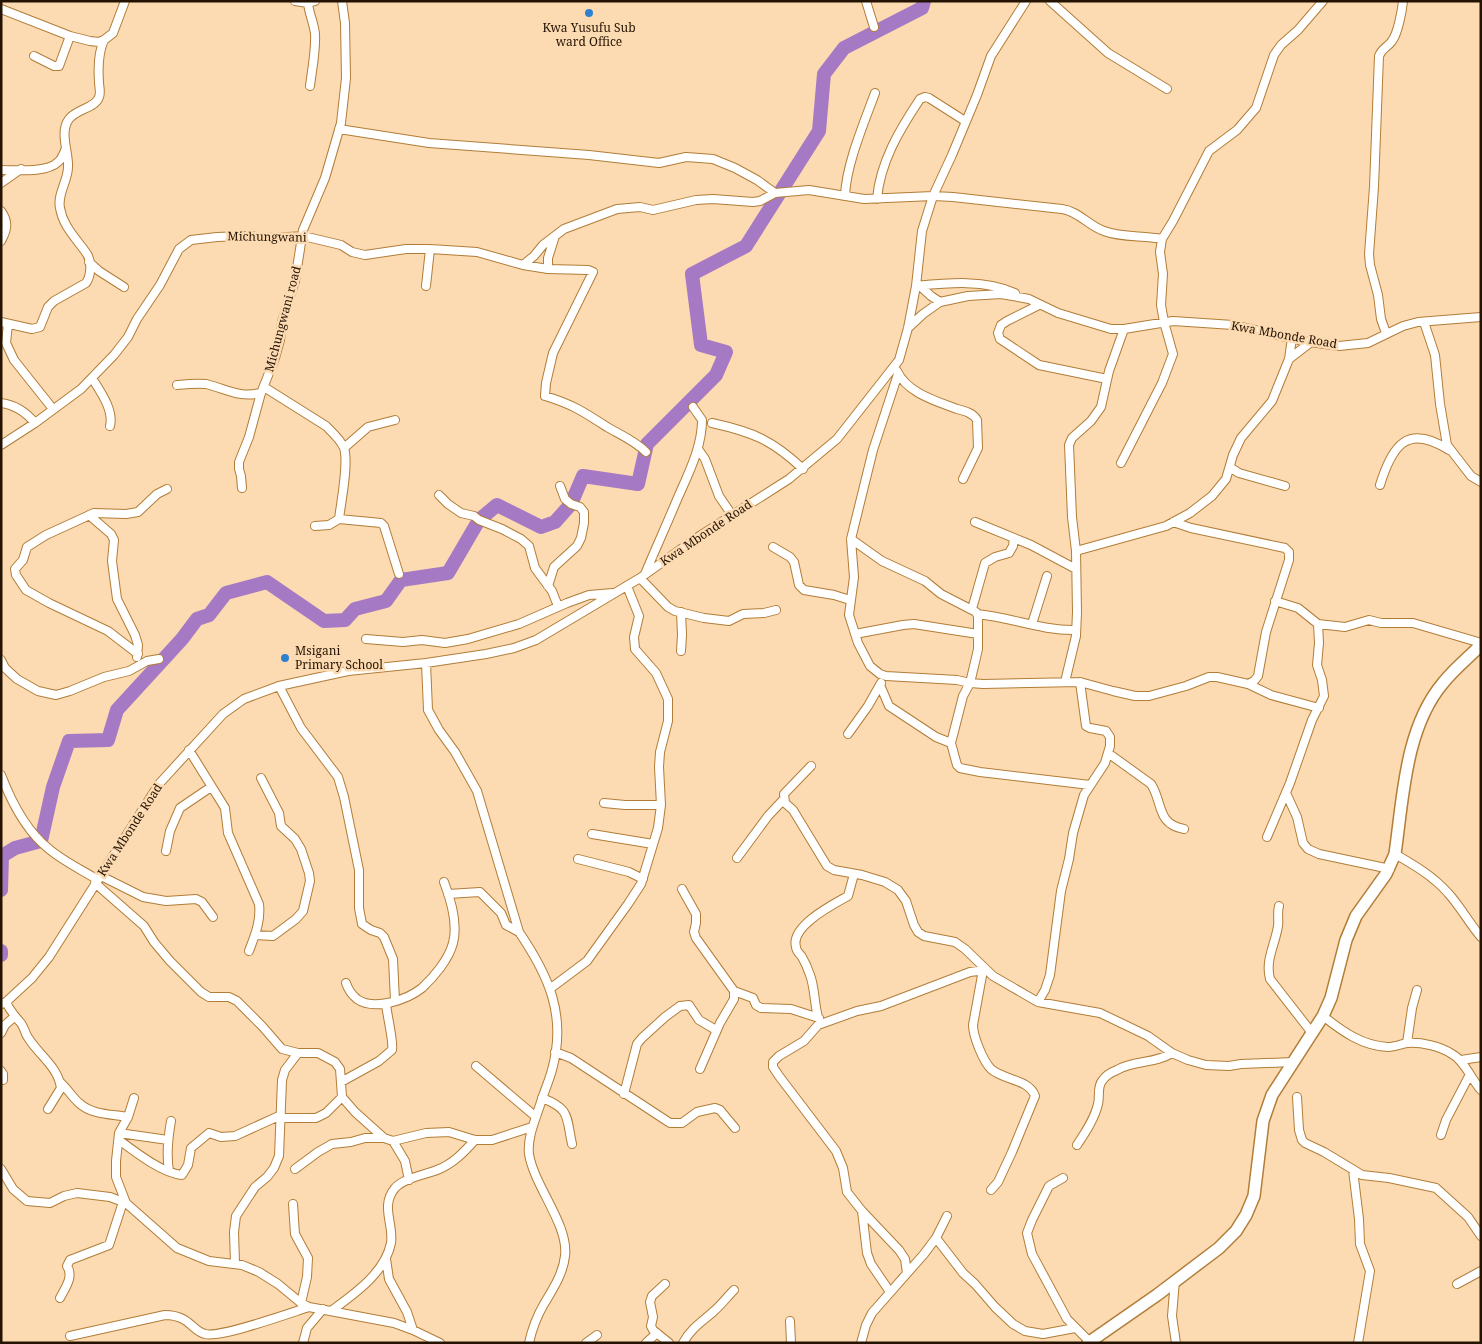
<svg xmlns="http://www.w3.org/2000/svg" width="1482" height="1344" viewBox="0 0 1482 1344" font-family="'Noto Serif',serif">
  <style>
    .lines { fill: none; stroke-linecap: round; stroke-linejoin: round }
    .river { stroke: #a679c4; stroke-width: 14 }
    .street-casing { stroke: #b27d37; stroke-width: 10 }
    .secondary-casing { stroke: #b27d37; stroke-width: 14 }
    .street { stroke: #fff; stroke-width: 8 }
    .secondary { stroke: #fff; stroke-width: 11 }
    .poi-dot { fill: #2e81d0; stroke: #fcdab2; stroke-width: 2 }
    .labels { text-anchor: middle; stroke-width: 5; stroke-linejoin: round; paint-order: stroke }
    .poi-label { font-size: 12px; fill: #241301; stroke: #fcdab2 }
    .street-label { font-size: 12px; fill: #241301; stroke: #fcdab2 }
  </style>
  <rect width="100%" height="100%" fill="#fcdab2"/>
  <g class="lines">
    <!-- river -->
    <path class="river" d="M1,890L2,856L15,848L41,841L53,787L69,741L108,740L117,710L182,639L197,619L209,615L226,593L267,582L324,621L345,620L355,609L386,601L401,580L448,573L479,520L497,505L541,527L555,522L571,504L583,476L638,484L647,444L716,375L726,352L701,345L692,274L746,246L819,131L824,74L844,48L922,8L924,1
      M1,951V955"/>
    <defs>
      <path id="street" d="M295,1L308,3L315,1
        M866,1L874,27
        M1050,1L1108,53L1167,89
        M308,3C309,14 314,23 315,34C316,51 312,69 310,86
        M1,9L70,36L90,41L99,42L104,40L113,33L125,1
        M34,56L54,66H59L70,36
        M339,129L429,143L589,155L659,163L686,157L713,159L735,168L757,180L775,193L809,190L864,199L933,196L953,197L1062,209C1078,211 1089,226 1104,231C1122,238 1143,235 1162,239
        M1,170C16,170 47,173 58,162C62,159 64,153 66,148
        M1,183L21,169
        M845,196C846,165 864,123 875,93
        M877,199C880,162 900,129 920,99L925,97L929,98L965,121
        M1,211C9,222 7,230 1,241
        M89,262L99,271L124,287
        M523,265L548,269L588,270L593,272L553,353L546,383L545,396C572,404 584,412 607,427C621,435 635,441 646,452
        M548,269V258L555,236
        M426,286L430,249
        M916,286C947,283 985,279 1015,293
        M920,286L931,296L940,302
        M1039,305L1007,321L1001,325L998,333L1000,339L1039,365L1107,379
        M1,322L32,329L40,327L48,307L54,301L86,283C91,276 92,262 87,254C77,239 63,227 60,208C57,194 68,181 68,167C69,153 59,132 69,119C76,109 96,108 99,97C101,93 99,86 99,82C98,68 98,53 104,40
        M1424,322L1435,355L1440,404L1447,445L1471,476L1481,482
        M8,324L6,343L14,360L53,409
        M908,328L923,314L940,302L968,296L1001,294L1029,299L1058,313L1111,329H1124L1173,321L1233,325L1303,341L1339,346L1368,343L1403,326L1418,322L1481,317
        M1386,333L1381,319L1378,295L1370,265L1369,254L1374,187L1379,56C1382,48 1387,48 1392,41C1398,33 1402,11 1403,1
        M1289,359L1311,342
        M897,371C907,393 936,401 957,409C965,411 973,413 977,420L978,448L963,479
        M898,374L873,450L851,539L854,577L849,615L858,643L870,666L880,674L886,676L957,680L970,683L983,684L1080,682L1113,691L1135,696H1149L1186,686L1209,677H1217L1248,684L1254,681L1258,676L1266,632L1289,560V552L1285,548L1191,528L1173,522
        M92,378C100,391 114,410 110,426
        M177,385C187,384 196,383 206,384C227,389 238,398 261,393
        M264,387L326,426C332,432 341,440 344,448C349,463 341,502 339,519L329,525L315,526
        M1,403C16,405 26,412 35,423
        M712,423C753,432 772,440 803,469
        M1,445L35,423L81,389L114,355L128,337L137,319L160,285L179,249L191,240L217,237L244,236L274,238L303,236L341,245L352,252L365,255L406,249H430L477,252L523,265L534,256L543,245L564,229L617,209L640,207L653,210L696,200L713,199L753,202L760,201L775,193
        M344,448L368,427L395,420
        M698,449L705,459L719,496L732,515
        M1121,463L1162,383L1173,354L1164,322L1161,305L1163,274L1160,252L1162,239L1173,221L1209,151L1237,130L1256,108L1274,55L1281,45L1298,30L1323,1
        M1231,468L1239,473L1285,486
        M1380,485C1392,446 1407,423 1449,450
        M242,488L241,476L239,469V462L249,437L261,393L275,358L280,340L282,322L295,281L303,230L325,178L341,123L346,78L345,23L342,1
        M439,495L448,504L461,513L474,516L479,520L502,529L521,539L529,546L535,568L552,591L558,606
        M89,515L111,534L114,540L112,561L117,599L135,635L138,645L137,657
        M339,519L381,523L384,526L399,574
        M975,522L1031,545L1076,569
        M851,539L882,561L925,581L941,594L976,612L978,616V649L975,662L970,683L963,696L951,743L957,765L960,768L980,772L1090,785
        M773,547L790,557L794,562L799,585L804,590L834,595L850,600
        M1076,551L1166,526L1190,513L1212,496L1226,479L1233,455L1241,438L1272,401L1289,359L1292,338
        M645,574C655,550 666,526 676,502C687,476 702,449 702,420L693,407
        M640,578L668,607L675,611L704,618L729,621L743,614L764,613L776,610
        M548,586L554,567L577,546L581,538L584,523V512L580,507L571,504L565,499L560,486
        M1275,601L1298,608L1318,624L1345,627L1369,620L1381,623H1413L1481,643
        M972,609L985,563L995,557L1009,553L1013,546L1014,538
        M977,614C1010,617 1042,631 1076,630
        M1032,624L1047,576
        M855,634L903,625L914,624L978,634
        M366,639L403,642L422,640L445,643L468,639L519,624L567,603L589,595L613,593
        M681,651L682,635L681,612
        M138,654L108,631L49,603L26,590L16,575L15,569L23,560L27,547L46,535L94,513L126,514L138,512L157,494L167,489
        M1,660L5,668L17,679L38,691L56,695L70,691L104,677L129,671L147,661L159,659
        M426,663L428,710L439,730L455,752L477,791L519,932C549,976 567,1016 552,1070C549,1081 544,1092 541,1102C536,1118 527,1137 529,1154C534,1186 569,1225 565,1256C563,1274 553,1289 544,1304C537,1316 532,1329 529,1343
        M1065,682L1076,636L1077,612L1076,551L1072,517L1069,445L1072,438L1091,421L1101,407L1109,371L1124,329
        M1248,684L1271,695L1319,708
        M880,685L889,706L936,737L951,743
        M279,686L301,728L338,777L344,797L359,870V908L362,924L371,930L380,933L384,937L393,959L395,1001
        M848,734L868,706L881,683
        M189,750L225,808L228,833L259,904C261,921 255,935 249,951
        M1108,753L1151,784C1163,802 1156,824 1184,829
        M811,766L784,794L785,803L793,810L827,866L834,870L862,875L885,882L898,890L906,901L914,925L918,932L924,936L955,942L965,949L993,976L1038,1002L1100,1013L1148,1036L1172,1053L1188,1060L1206,1065L1229,1066L1241,1064L1293,1062
        M1,775C11,801 26,831 49,849C63,861 82,870 98,880
        M1286,793L1297,817L1303,843L1308,849L1319,854L1390,869
        M604,803L625,805H661
        M592,834L653,844
        M1267,837L1290,783L1312,720L1324,696L1322,680L1317,665L1319,643L1318,624
        M166,851L170,831L180,808L211,787
        M1395,854C1414,865 1433,876 1448,893C1460,906 1469,923 1481,937
        M737,858L768,816L784,799
        M578,859L629,872L643,879
        M101,876L143,897L166,901L196,899L202,902L213,917
        M95,883L144,926L154,942L170,961L201,992L209,997H229L237,1001L262,1026L282,1049L298,1053H318L335,1062L340,1069L342,1097L355,1112L384,1138L393,1141L426,1133L449,1132L475,1140H492L532,1127
        M682,889L696,914V923L694,932L696,938L734,991V999L720,1023L700,1069
        M448,894L480,892L501,913L506,925L519,932
        M1279,906C1277,913 1279,919 1278,926C1275,945 1265,960 1270,979L1312,1033
        M255,935L273,936L296,919L303,911L310,881L309,873L301,849L295,839L281,826L279,813L261,778
        M983,970L973,1025C973,1036 983,1061 991,1069C1003,1080 1029,1079 1035,1096L1012,1152L998,1182L991,1190
        M346,983C348,989 352,995 357,999C374,1011 407,1000 422,988C434,977 449,959 453,943C458,924 451,900 444,882
        M551,988L587,961L628,904L641,884L658,828L661,805L659,767L660,752L668,721V699L656,673L635,649L634,637L639,616L627,586
        M734,991L753,998L756,1005L761,1008L791,1009L819,1018
        M6,1002C10,1011 14,1015 20,1022C24,1026 25,1034 29,1039C40,1056 58,1067 61,1088L48,1109
        M1038,1002L1045,990L1050,975L1061,891L1069,859L1073,833L1084,795L1105,763L1110,746V737L1106,731L1090,728L1086,726L1080,682
        M1,1004L6,1002L32,978L49,957L159,784L223,714L244,699L279,686L348,671L426,663L486,654L514,648L536,640L640,578L698,537L789,479L837,439L899,360L908,328L916,286L922,231L933,196L952,155L977,95L991,56L1026,1
        M1323,1016C1343,1032 1363,1046 1388,1047C1395,1047 1401,1044 1407,1043C1421,1042 1440,1046 1452,1054C1464,1060 1471,1079 1481,1090
        M818,1017C814,1003 815,988 810,975C808,969 805,962 802,957C800,954 796,951 796,947C790,926 834,904 848,896L854,874
        M1,1033L5,1025L14,1017
        M1407,1043L1412,1008L1417,990
        M555,1052L571,1058L670,1123H682L697,1112L715,1108L720,1110L735,1128
        M1461,1060L1481,1057
        M476,1066L536,1117
        M1,1071L3,1074V1080
        M60,1082C67,1088 72,1097 79,1103C92,1115 111,1114 128,1117
        M341,1082L379,1061L392,1050C394,1043 387,1015 386,1004
        M624,1094L637,1044L642,1038L665,1017L680,1006L689,1005L699,1020L716,1030
        M1297,1097L1299,1130L1302,1140L1305,1143L1324,1152L1362,1175L1389,1178L1436,1188L1468,1217L1481,1236
        M134,1098L128,1117L119,1133L116,1161V1177L126,1203L177,1248L209,1261L242,1265L259,1272L278,1284L301,1303L309,1307L394,1323L413,1330L440,1343
        M542,1098C571,1109 566,1117 572,1144
        M279,1118H316L326,1113L342,1097
        M119,1133L168,1140
        M1441,1135L1446,1120L1469,1076
        M119,1140C135,1152 162,1173 182,1175L188,1165L191,1148L209,1133L221,1137L235,1136L279,1116
        M393,1141L405,1161L409,1180
        M1077,1145C1085,1133 1095,1118 1098,1104C1100,1097 1097,1087 1102,1081C1105,1076 1112,1072 1117,1070C1134,1060 1155,1064 1172,1053
        M1,1169L13,1189L27,1201L50,1203L64,1196L77,1193L110,1197L126,1203
        M295,1169L318,1152L332,1144L351,1142L365,1138H384
        M1353,1170L1359,1219L1360,1244L1370,1271L1358,1343
        M169,1171C166,1154 168,1138 171,1121
        M1063,1178L1049,1186L1032,1220L1027,1233L1032,1254L1067,1319L1090,1342
        M293,1204L295,1234L308,1258L307,1277L301,1303
        M862,1211L867,1253L871,1264L890,1292
        M936,1238L963,1273L975,1284L995,1307L1013,1324L1025,1331L1043,1334L1075,1328
        M386,1259L389,1279L407,1312L413,1330
        M235,1263L234,1232L236,1216L255,1187L267,1177L274,1168L279,1156L282,1080L285,1070L298,1053
        M907,1273L905,1259L899,1250L862,1211L847,1192L843,1168L836,1151L779,1076L773,1067V1062L779,1056L804,1041L818,1025L857,1011L881,1006L970,972L985,970
        M1175,1280L1172,1316L1176,1343
        M665,1284L652,1296L650,1302L653,1317L651,1326L653,1330L669,1343
        M1457,1284L1481,1271
        M60,1298C65,1288 74,1277 67,1266L70,1260L109,1245L123,1202
        M331,1311C354,1294 385,1273 391,1243C394,1224 380,1206 395,1188C404,1178 424,1175 437,1170C453,1164 464,1152 475,1140
        M790,1321L791,1343
        M70,1336L165,1315C171,1315 177,1316 183,1319C191,1323 196,1332 205,1334C221,1338 290,1313 309,1307
        M303,1343L307,1328L323,1309
        M586,1343L597,1335
        M646,1343L657,1333
        M683,1343C691,1328 702,1322 714,1311C721,1305 727,1297 734,1290
        M861,1343L866,1325L872,1313L924,1254L936,1238L947,1216"/>
      <path id="secondary" d="M1088,1343L1157,1295L1219,1248L1236,1231L1246,1215L1254,1196L1263,1121L1272,1095L1323,1016L1331,998L1346,940L1356,916L1386,874L1395,854C1403,798 1405,728 1443,683C1454,669 1468,658 1481,645"/>
    </defs>
    <!-- street casing -->
    <use href="#street" class="street-casing"/>
    <!-- secondary casing -->
    <use href="#secondary" class="secondary-casing"/>
    <!-- street -->
    <use href="#street" class="street"/>
    <!-- secondary -->
    <use href="#secondary" class="secondary"/>
  </g>
  <!-- markers -->
  <g class="poi-dot">
    <circle cx="589" cy="13" r="5"/>
    <circle cx="285" cy="658" r="5"/>
  </g>
  <g class="labels">
    <!-- poi labels -->
    <g class="poi-label">
      <text x="589" y="32">Kwa Yusufu Sub<tspan x="589" dy="14">ward Office</tspan></text>
      <text x="295" y="655" text-anchor="start">Msigani<tspan x="295" dy="14">Primary School</tspan></text>
    </g>
    <!-- street labels -->
    <g class="street-label">
      <text transform="translate(267 237) rotate(1)" y="4">Michungwani</text>
      <text transform="translate(283 319) rotate(-75)" y="4">Michungwani road</text>
      <text transform="translate(1284 335) rotate(10)" y="4">Kwa Mbonde Road</text>
      <text transform="translate(706 533) rotate(-34)" y="4">Kwa Mbonde Road</text>
      <text transform="translate(130 830) rotate(-57)" y="4">Kwa Mbonde Road</text>
    </g>
  </g>
  <!-- border -->
  <rect width="1482" height="1344" fill="none" stroke="#241301" stroke-width="5"/>
</svg>
